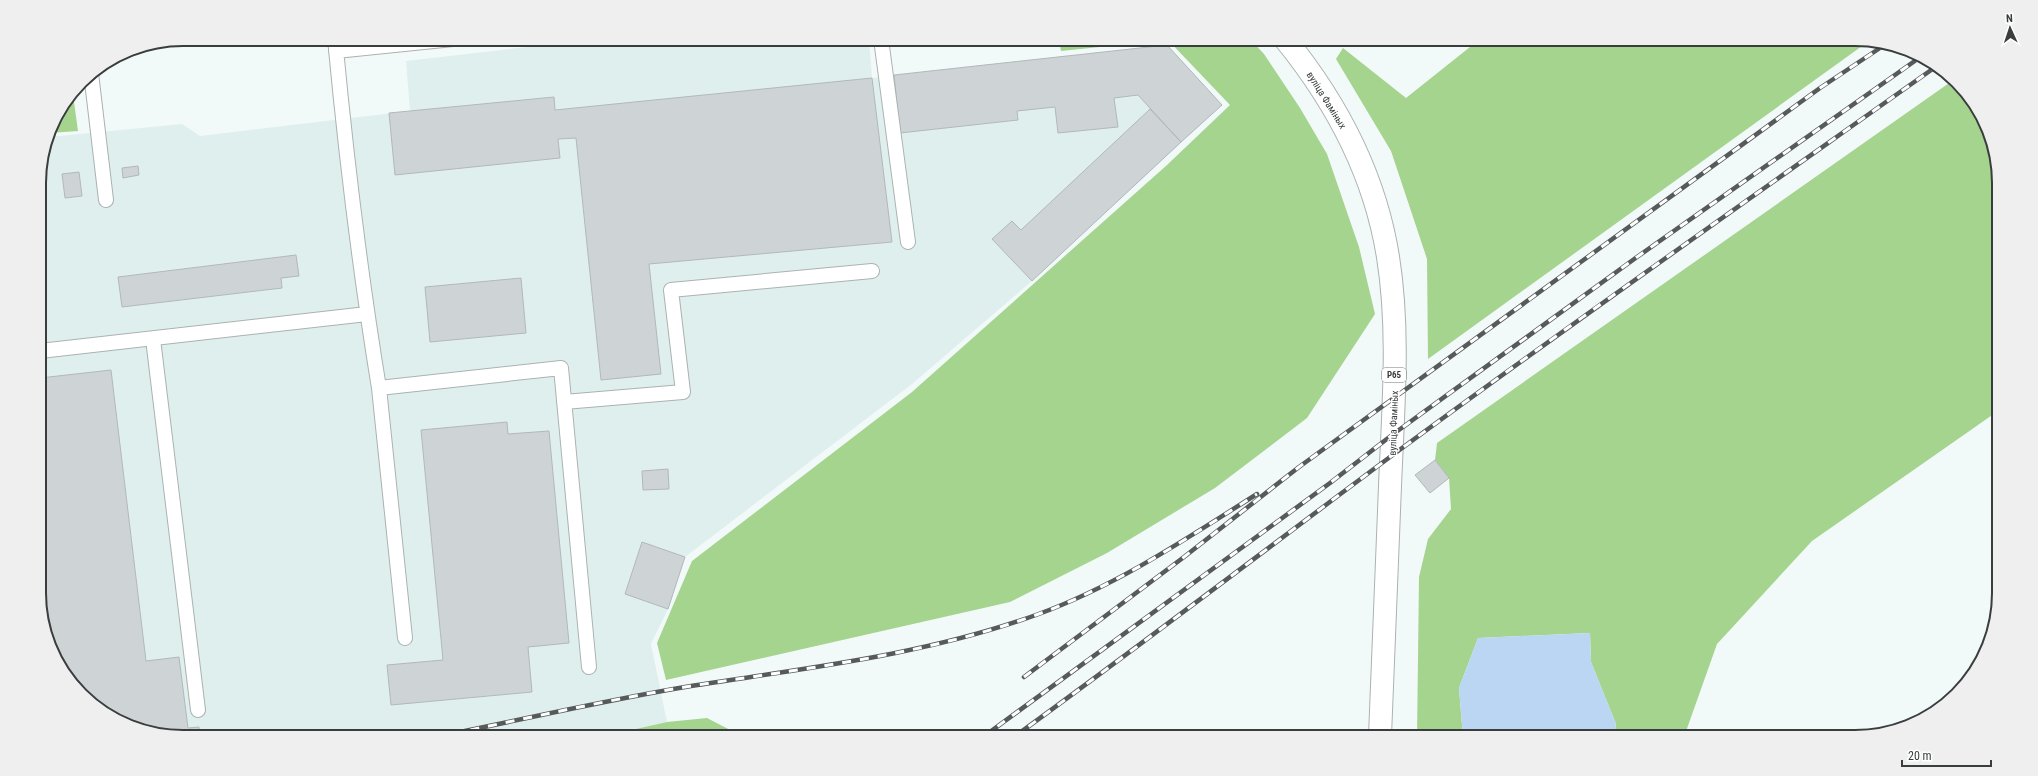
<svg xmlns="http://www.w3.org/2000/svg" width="2038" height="776" viewBox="0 0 2038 776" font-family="'Roboto Condensed',sans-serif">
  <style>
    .built { fill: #dfefee }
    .green { fill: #a5d48f }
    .water { fill: #bad6f3 }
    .building { fill: #ced4d6; stroke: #b2b8ba }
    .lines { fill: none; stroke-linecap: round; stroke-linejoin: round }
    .lane-casing { stroke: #abb2b1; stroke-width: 16 }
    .primary-casing { stroke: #abb2b1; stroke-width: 24 }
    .lane { stroke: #fff; stroke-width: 14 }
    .primary { stroke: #fff; stroke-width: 22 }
    .rail-casing { stroke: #575a5a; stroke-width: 4.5 }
    .rail { stroke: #fff; stroke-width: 3; stroke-dasharray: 9; stroke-linecap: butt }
    .labels { text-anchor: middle; stroke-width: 3; stroke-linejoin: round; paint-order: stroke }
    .shield { fill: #fff; stroke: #757777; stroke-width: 1 }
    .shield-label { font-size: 9px; font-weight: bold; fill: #3a3d3d }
    .street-label { font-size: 10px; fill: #3a3d3d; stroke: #fff }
    .rim { fill: none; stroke: #3a3d3d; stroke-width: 2 }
  </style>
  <rect width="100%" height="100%" fill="#f2f9f9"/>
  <!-- built -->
  <path class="built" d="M598,39H869L872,78L1167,45L1222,105L1032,281L912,384L685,557L668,609L651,644L667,722L600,737H183L137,729L75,688L42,621L39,173L49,137L182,124L200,136L410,111L406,61Z"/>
  <!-- green -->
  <path class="green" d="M1059,39H1250L1264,54L1300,108L1327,154L1359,247L1375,314L1307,418L1215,488L1107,553L1010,602L666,680L657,643L692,561L912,392L1167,165L1230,105L1168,40L1061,51Z
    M1480,39H1855L1869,41L1428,359L1427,259L1391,151L1336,59L1343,48L1406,98Z
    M1952,81L1963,88L1984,119L1998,164V411L1812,541L1717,644L1684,737H1614L1616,724L1591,662L1590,633L1478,638L1459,688L1463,737H1417L1419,577L1428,539L1451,509L1449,478L1435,460L1437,443Z
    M67,102H74L78,131L50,133L54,119Z
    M707,718L736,733L737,737H600L667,722Z"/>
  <!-- water -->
  <path class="water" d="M1590,633L1591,662L1616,724L1614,737H1463L1459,688L1478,638Z"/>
  <!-- building -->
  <path class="building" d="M1167,45L1222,105L1181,142L1138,95L1114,98L1118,127L1058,133L1055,107L1017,111L1018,120L900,133L894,75Z
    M872,78L892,242L649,264L661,374L601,380L576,138L558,139L560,158L395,175L389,113L554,97L555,110Z
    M1150,109L1181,142L1032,281L992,239L1012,221L1021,230Z
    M138,166L139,175L123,178L122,168Z
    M79,172L82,196L65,198L62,174Z
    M296,255L299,276L281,278L282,288L122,307L118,277Z
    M521,278L526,333L430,342L425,287Z
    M111,370L146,661L179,657L188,728L199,727L200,737H183L137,729L75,688L42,621L40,378Z
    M507,422L508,434L549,431L569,643L528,647L532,692L391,705L387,665L443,660L421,430Z
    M1435,460L1449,478L1430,493L1415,475Z
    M668,469L669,489L643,490L642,471Z
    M642,542L685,557L668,609L625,594Z"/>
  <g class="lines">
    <defs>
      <path id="lane" d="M335,39C346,156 360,272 379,388L561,368L589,667
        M881,39L908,242
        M336,51L453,39
        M91,73L106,200
        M153,339L198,710
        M40,351L367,314
        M379,388L405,638
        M564,402L683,392L671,290L872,271"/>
      <path id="primary" d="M1285,39C1337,103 1375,175 1388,257C1400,332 1393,410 1390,486C1387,569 1383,653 1380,737"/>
    </defs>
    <!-- lane casing -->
    <use href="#lane" class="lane-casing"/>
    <!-- primary casing -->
    <use href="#primary" class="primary-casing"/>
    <!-- lane -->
    <use href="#lane" class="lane"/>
    <!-- primary -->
    <use href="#primary" class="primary"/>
    <defs>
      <path id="rail" d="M1024,677L1184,557L1299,467L1820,88L1886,44
        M435,737C521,720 606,700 691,686C807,668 925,655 1036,615C1116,586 1186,539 1257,494
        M983,737L1330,483L1392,435L1637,257L1919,58
        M1014,737C1141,645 1265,550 1390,457C1569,325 1752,197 1934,68"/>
    </defs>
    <!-- rail casing -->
    <use href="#rail" class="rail-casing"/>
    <!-- rail -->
    <use href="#rail" class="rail"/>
  </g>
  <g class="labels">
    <!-- shield labels -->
    <rect class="shield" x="1382" y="368" width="24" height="14" rx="3"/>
    <g class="shield-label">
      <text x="1394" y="378">Р65</text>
    </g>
    <!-- street labels -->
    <g class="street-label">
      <text transform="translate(1327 100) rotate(58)" y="4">вуліца Фаміных</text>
      <text transform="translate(1393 423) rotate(-88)" y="4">вуліца Фаміных</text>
    </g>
  </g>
  <!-- crop -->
  <path d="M0 0H2038V776H0ZM183 46H1855A137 137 0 0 1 1992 183V593A137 137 0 0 1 1855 730H183A137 137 0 0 1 46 593V183A137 137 0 0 1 183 46Z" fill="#efefef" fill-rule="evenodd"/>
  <path class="rim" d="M183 46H1855A137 137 0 0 1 1992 183V593A137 137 0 0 1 1855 730H183A137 137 0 0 1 46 593V183A137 137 0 0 1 183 46Z"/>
  <!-- north arrow -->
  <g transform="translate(2010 28) rotate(357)" stroke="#ffffff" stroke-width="3" paint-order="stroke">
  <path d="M0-3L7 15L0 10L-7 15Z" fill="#3a3d3d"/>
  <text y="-6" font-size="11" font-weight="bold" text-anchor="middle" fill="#3a3d3d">N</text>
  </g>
  <!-- scale -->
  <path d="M1902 760v6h89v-6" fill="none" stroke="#3a3d3d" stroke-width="2"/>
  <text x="1908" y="760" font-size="12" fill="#3a3d3d" stroke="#ffffff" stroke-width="3" paint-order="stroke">20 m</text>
</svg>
